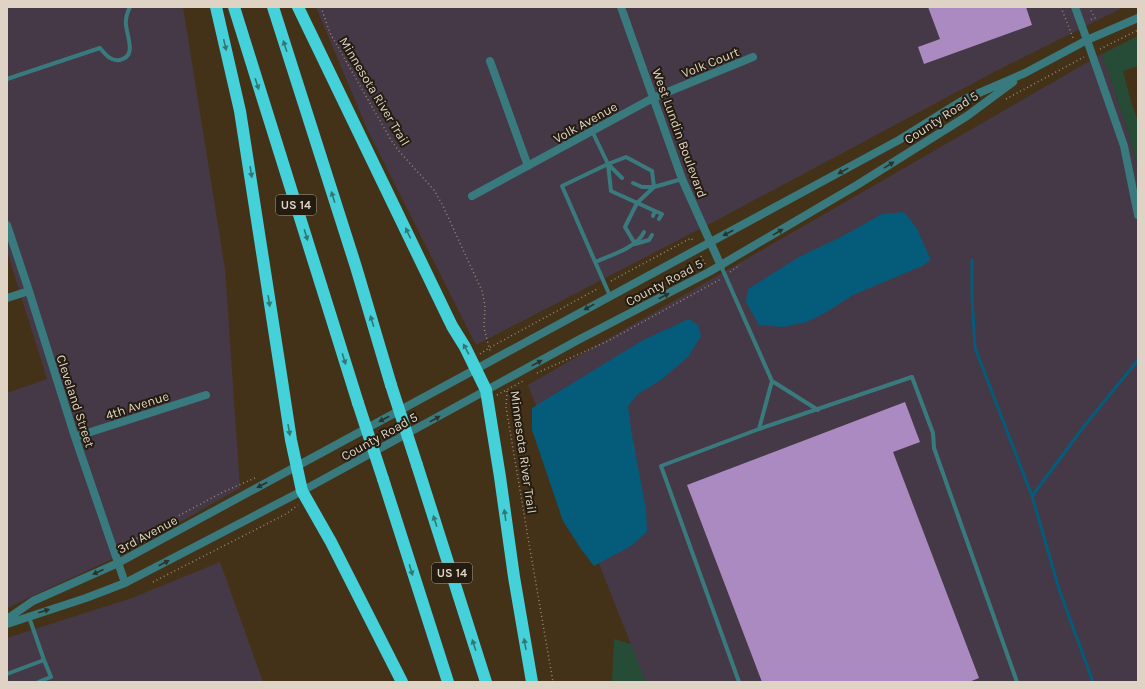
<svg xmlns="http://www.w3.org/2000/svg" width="1145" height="689" viewBox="0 0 1145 689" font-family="Karla,sans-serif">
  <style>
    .industrial { fill: #463947 }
    .green { fill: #264c38 }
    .water { fill: #055b7a }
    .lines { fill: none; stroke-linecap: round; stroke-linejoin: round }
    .stream { stroke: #055b7a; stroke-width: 3 }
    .building { fill: #ab8ac1 }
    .path { stroke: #988975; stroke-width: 1.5; stroke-dasharray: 1 3; stroke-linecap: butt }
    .service { stroke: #397a7e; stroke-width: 4 }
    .minor { stroke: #397a7e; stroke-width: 8 }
    .tertiary { stroke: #397a7e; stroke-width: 8 }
    .motorway { stroke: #45d1d9; stroke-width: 12 }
    .motorway-bridge { stroke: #45d1d9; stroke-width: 12 }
    .oneway { fill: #347674 }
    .oneway2 { fill: #29342c }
    .labels { text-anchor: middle; stroke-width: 4; stroke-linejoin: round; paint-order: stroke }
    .shield { fill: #241c10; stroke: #a69c8e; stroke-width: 1 }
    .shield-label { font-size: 12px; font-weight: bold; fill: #ded3c4 }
    .street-label { font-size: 13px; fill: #ded3c4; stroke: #241c10 }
  </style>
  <rect width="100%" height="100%" fill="#443218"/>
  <!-- industrial -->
  <path class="industrial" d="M7,7H183L225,269L240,488L125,553L7,608V393L47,379L7,251Z
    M316,7H1124L994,72L715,221L476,345L368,131Z
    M1102,54L1127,128L1138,167V682H646L528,385Z
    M220,562L263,682H7V638L132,598Z"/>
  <!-- green -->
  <path class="green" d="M1138,36V66L1123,71L1131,102L1138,122V167L1127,128L1102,54Z
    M614,639L631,644L646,682H612Z"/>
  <!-- water -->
  <path class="water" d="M904,212L916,227L931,260L922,266L853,295L825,313L807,322L783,327L759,325L746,302L748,289L799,257L841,237L882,214Z
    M689,319L698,325L701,336L688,357L661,380L638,394L628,406L631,430L646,509L647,532L631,546L594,566L581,549L563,521L532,430V408L643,340Z"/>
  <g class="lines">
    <!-- stream -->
    <path class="stream" d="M972,260V297L975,348L1032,496L1059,589L1093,682
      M1032,496L1085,425L1138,360"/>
  </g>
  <!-- building -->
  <path class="building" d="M928,7H1026L1032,25L924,64L918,47L940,39Z
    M905,402L920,442L893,452L979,678L969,682H762L687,485Z"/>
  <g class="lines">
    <!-- path -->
    <path class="path" d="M321,7L330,33L391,140L398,150L434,190L443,206L482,291L485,305L484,328L490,351
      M1061,7L1073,38
      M1089,7L1095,18L1089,20
      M1100,49L1138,30
      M1006,99L1084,57
      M701,256L705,264
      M730,272L740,265
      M611,281L691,238L694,242
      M480,354L489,348L599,288
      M537,373L608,341L721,279
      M507,391L506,407L531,555L553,682
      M497,395L525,380
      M126,544L223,492L255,478
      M153,582L286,514L298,505"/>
    <!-- service -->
    <path class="service" d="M7,79L100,48C105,54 111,62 120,60C137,56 127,37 126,25C125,18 127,13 130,7
      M592,131L608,164L562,186L610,296
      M608,164L626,157L652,171L654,187L682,179
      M622,178L608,164L611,191L655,211L653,216
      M633,183L642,187H654L637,203L625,227L635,244L649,240L652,235
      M655,211L662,214L659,219
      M595,262C609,256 638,247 644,232
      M721,266L772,381L759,429
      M772,381L818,410
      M29,617L44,660
      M7,674L44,660L51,677L38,682
      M739,682L661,466L759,429L912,377L933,433L934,448L1017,682"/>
    <!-- minor -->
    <path class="minor" d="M621,7L682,179L721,266
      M1075,7L1087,40L1124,146L1138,215
      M490,61L528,166
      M472,196L653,98L753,57
      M7,225L29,291L75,437L125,583
      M7,298L29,291
      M75,437L206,395"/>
    <!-- tertiary -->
    <path class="tertiary" d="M7,619L33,601L118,563L814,186L899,140L965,99L1025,73L1087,40L1138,18
      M7,624L86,598L125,583L302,491L580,339L709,272L857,185L967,116L1013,82"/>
    <!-- motorway -->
    <path class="motorway" d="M216,7L240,111L280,368L291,440L302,491L331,542L402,682
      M234,7L358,403
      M273,7L356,267L391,385
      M298,7L452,326L465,347L486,390L500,477L514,577L532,682
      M417,465L486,682
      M383,479L448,682"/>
    <!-- motorway-bridge -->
    <path class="motorway-bridge" d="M391,385L417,465
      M358,403L383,479"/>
  </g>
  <!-- one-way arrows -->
  <defs><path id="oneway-solid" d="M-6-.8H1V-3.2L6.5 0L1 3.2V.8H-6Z"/></defs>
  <g class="oneway">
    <use href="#oneway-solid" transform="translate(225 45) rotate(77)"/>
    <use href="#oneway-solid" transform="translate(285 46) rotate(-108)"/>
    <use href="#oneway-solid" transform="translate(257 84) rotate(72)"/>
    <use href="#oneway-solid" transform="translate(251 172) rotate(81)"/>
    <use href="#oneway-solid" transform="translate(333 197) rotate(-108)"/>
    <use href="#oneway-solid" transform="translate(408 233) rotate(-115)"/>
    <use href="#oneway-solid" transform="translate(306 235) rotate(73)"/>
    <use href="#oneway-solid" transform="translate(269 301) rotate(81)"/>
    <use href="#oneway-solid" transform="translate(372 321) rotate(-107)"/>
    <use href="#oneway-solid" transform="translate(466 349) rotate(-118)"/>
    <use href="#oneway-solid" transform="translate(344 359) rotate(73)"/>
    <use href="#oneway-solid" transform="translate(289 430) rotate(80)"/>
    <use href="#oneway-solid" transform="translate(505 515) rotate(-98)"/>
    <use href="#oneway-solid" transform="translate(435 521) rotate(-108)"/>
    <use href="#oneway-solid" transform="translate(411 570) rotate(73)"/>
    <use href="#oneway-solid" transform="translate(525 644) rotate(-100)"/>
    <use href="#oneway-solid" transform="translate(474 645) rotate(-108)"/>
  </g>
  <g class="oneway2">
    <use href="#oneway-solid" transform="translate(889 165) rotate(-32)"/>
    <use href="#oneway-solid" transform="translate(843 171) rotate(151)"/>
    <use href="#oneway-solid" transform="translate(778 232) rotate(-31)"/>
    <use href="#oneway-solid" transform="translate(728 233) rotate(152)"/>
    <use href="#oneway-solid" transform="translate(664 296) rotate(-27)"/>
    <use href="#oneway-solid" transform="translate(589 307) rotate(151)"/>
    <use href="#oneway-solid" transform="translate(537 363) rotate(-29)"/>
    <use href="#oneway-solid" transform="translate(384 419) rotate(152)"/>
    <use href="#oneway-solid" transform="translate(435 419) rotate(-29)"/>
    <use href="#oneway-solid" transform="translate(262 485) rotate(152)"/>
    <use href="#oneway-solid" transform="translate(164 563) rotate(-27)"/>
    <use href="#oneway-solid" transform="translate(98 572) rotate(156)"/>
    <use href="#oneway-solid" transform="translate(44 611) rotate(-17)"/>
  </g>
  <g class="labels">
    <!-- shield labels -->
    <g class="shield">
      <rect x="276" y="195" width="40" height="20" rx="3"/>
      <rect x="432" y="563" width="40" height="20" rx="3"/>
    </g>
    <g class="shield-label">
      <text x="296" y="209">US 14</text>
      <text x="452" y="577">US 14</text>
    </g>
    <!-- street labels -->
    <g class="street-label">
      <text transform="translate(710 62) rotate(-22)" y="5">Volk Court</text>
      <text transform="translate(375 91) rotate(59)" y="5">Minnesota River Trail</text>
      <text transform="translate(941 117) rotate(-33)" y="5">County Road 5</text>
      <text transform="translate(585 122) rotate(-29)" y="5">Volk Avenue</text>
      <text transform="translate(680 133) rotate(70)" y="5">West Lundin Boulevard</text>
      <text transform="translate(664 282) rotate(-28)" y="5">County Road 5</text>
      <text transform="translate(76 401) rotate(72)" y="5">Cleveland Street</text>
      <text transform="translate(137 405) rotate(-18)" y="5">4th Avenue</text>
      <text transform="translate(379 436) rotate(-29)" y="5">County Road 5</text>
      <text transform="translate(524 452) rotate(82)" y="5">Minnesota River Trail</text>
      <text transform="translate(147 534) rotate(-28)" y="5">3rd Avenue</text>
    </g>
  </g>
  <!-- border -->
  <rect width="1145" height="689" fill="none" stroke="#ded3c4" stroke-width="16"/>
</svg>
